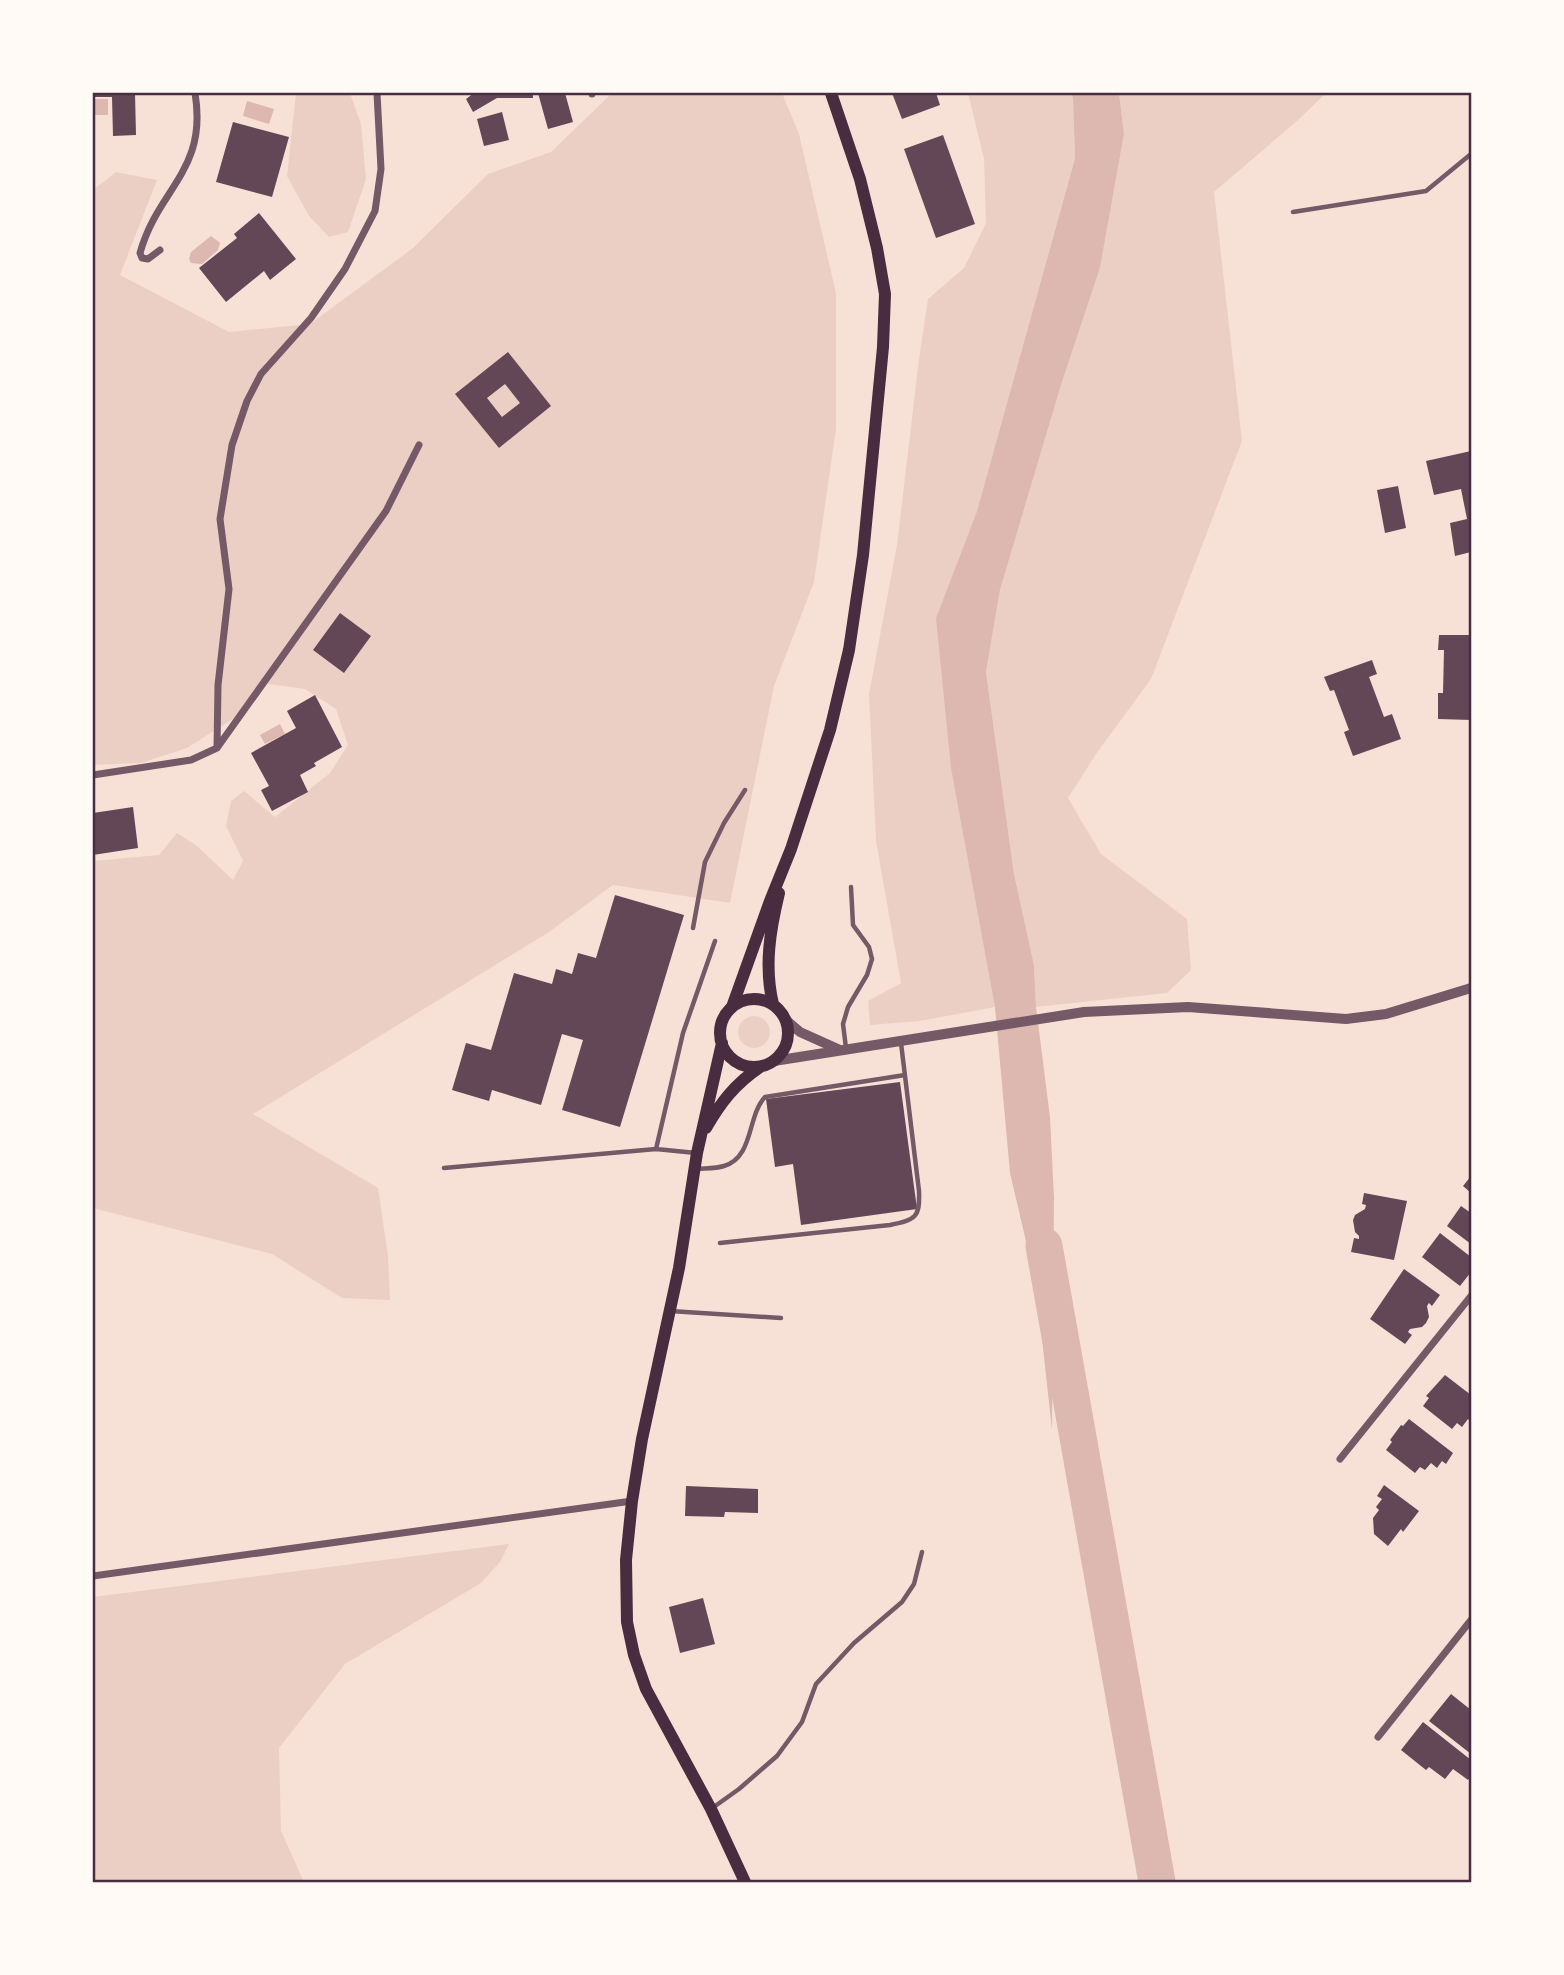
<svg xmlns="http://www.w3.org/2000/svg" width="1564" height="1975" viewBox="0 0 1564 1975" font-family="'Noto Sans',sans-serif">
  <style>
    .green { fill: #ebcfc5 }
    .water { fill: #dcb8b0 }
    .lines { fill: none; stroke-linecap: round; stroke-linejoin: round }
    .river { stroke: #dcb8b0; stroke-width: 37 }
    .building { fill: #644757; fill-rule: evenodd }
    .service { stroke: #755966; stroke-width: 4.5 }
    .minor { stroke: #755966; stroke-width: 7 }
    .tertiary { stroke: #755966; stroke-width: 10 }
    .secondary { stroke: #4a2c40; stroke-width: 12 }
    .neatline { fill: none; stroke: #4a2c40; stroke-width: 2.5 }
  </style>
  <rect width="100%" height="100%" fill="#f7e1d7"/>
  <!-- green -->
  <path class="green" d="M296,93H350L361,124L366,179L348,232L329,237L309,216L287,176Z
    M609,93H782L799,134L836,293V429L814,582L774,686L730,903L613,885L549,932L253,1114L378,1188L388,1256L390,1300L342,1298L272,1254L93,1208V861L159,855L177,833L197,846L233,880L243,861L226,826L231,801L244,791L275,817L330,773L348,745L336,709L305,689L261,683L239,715L187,748L141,763L93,765V190L116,172L157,180L120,275L229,332L310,324L413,248L488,174L551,152L609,96Z
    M968,93H1071L1073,97L1075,157L977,511L936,618L995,1007L920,1021L870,1025L868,1001L901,983L876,841L869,694L897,545L919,359L928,299L964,268L986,223L984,159Z
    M1119,93H1326L1297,121L1214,192L1242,441L1151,679L1096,754L1068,798L1101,854L1187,919L1191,970L1167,993L1036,1007L1034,965L1014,874L986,672L1000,590L1061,385L1100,268L1124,134Z
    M738 1032a16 16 0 1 1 32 0a16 16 0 1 1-32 0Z
    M509,1544L500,1562L481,1583L345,1664L279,1748L281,1831L304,1882H93V1597Z"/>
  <!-- water -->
  <path class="water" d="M1071,93H1119L1124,134L1100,268L1061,385L1000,590L986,672L1014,874L1034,965L1036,1007L1050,1117L1054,1198L1052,1430L1036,1284L1010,1173L995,1007L951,768L936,618L977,511L1075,158L1073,98Z
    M93,99H108V115H93Z
    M247,101L274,109L269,124L243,116Z
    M211,236L220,243L218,250L202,264L191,263L189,259L191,252Z
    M280,724L285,734L265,744L260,735Z"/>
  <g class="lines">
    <!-- river -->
    <path class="river" d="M1044,1246L1157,1882"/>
  </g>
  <!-- building -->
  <path class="building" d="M93,93H135L136,135L113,136L112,97H93Z
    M474,93H533V98H497L473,112L466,99Z
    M538,93H565L573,122L548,129Z
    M892,93H936L940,105L902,119Z
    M502,112L509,140L484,146L477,119Z
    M233,122L289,137L272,197L216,182Z
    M943,135L975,224L936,238L904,149Z
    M259,213L296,259L270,280L264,271L226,302L199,268L237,238L234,234Z
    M508,352L551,406L499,448L455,394ZM505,384L520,403L502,417L487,398Z
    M1471,451V552L1455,556L1450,523L1467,519L1461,489L1434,495L1426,461Z
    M1398,486L1406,528L1385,533L1377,490Z
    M340,613L371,636L344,673L313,650Z
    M1439,635H1471V720L1438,719V693H1443L1444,650H1438Z
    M1372,660L1377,674L1369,677L1384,717L1392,714L1401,739L1353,756L1344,732L1349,730L1334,690L1330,691L1324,677Z
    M315,695L342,747L314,763L316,766L300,775L308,792L272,811L261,790L269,786L251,753L296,728L287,711Z
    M133,807L138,848L93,855V813Z
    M615,895L684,915L620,1127L562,1110L583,1040L562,1034L541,1105L492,1090L489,1101L452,1090L466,1043L491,1050L514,973L552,984L556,969L572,974L578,953L596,958Z
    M900,1082L917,1209L801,1225L793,1164L775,1167L766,1099Z
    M1471,1176V1193L1463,1186Z
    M1364,1193L1407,1201L1394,1260L1351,1252L1354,1238L1359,1239V1236L1355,1232L1353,1220L1355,1215L1365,1209L1366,1205L1362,1204Z
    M1461,1206L1471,1213V1244L1447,1226Z
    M1440,1233L1471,1257V1272L1460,1286L1422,1257Z
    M1404,1269L1440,1295L1432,1306L1429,1303L1427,1306L1429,1317L1426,1323L1422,1327L1410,1329L1408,1332L1412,1335L1405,1344L1370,1319Z
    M1445,1375L1471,1395V1422L1468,1419L1462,1427L1457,1423L1452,1429L1423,1406L1429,1398L1426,1396Z
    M1409,1419L1453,1453L1446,1464L1442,1461L1437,1468L1431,1463L1425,1470L1420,1467L1415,1473L1386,1450L1392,1442L1390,1440L1401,1425L1403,1426Z
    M1384,1485L1419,1511L1403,1532L1401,1529L1388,1546L1374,1534L1373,1518L1379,1510L1376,1507L1382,1499L1377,1496Z
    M686,1486L758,1489V1513L725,1512L724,1517L685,1516Z
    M703,1598L715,1644L680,1653L669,1607Z
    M1451,1694L1471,1710V1754L1429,1721Z
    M1423,1722L1471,1760V1776L1468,1780L1453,1769L1445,1779L1429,1767L1426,1770L1401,1750Z"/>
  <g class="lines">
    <!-- service -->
    <path class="service" d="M1293,212L1426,191L1471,154
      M693,928L705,862L724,823L745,790
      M846,1048L843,1024L848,1007L867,975L872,959L869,947L853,925L851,887
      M656,1149L683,1033L715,941
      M444,1168L656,1149L696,1153
      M695,1169C704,1168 715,1169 724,1166C754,1157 747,1116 765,1097L905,1075
      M720,1243L890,1225C916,1220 920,1217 919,1191L901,1043
      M670,1311L781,1318
      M711,1809L739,1789L777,1756L802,1722L816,1684L854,1643L902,1602L914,1584L922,1552"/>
    <!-- minor -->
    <path class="minor" d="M592,93V94
      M160,250L148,259L142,258L140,253C158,188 208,171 195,93
      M217,748L218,685L229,589L220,519L232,445L247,401L261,374L311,318L345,269L375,211L381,169L377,93
      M93,775L191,760L217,748L386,511L419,445
      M1340,1459L1471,1296
      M93,1576L632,1501
      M1378,1737L1471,1620"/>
    <!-- tertiary -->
    <path class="tertiary" d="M787,1021L800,1032L840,1050
      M774,1061L1084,1012L1188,1007L1346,1019L1386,1014L1471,988"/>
    <!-- secondary -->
    <path class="secondary" d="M720 1033a34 34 0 1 1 68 0a34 34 0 1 1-68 0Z
      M773,1004C764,967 770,930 779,893
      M732,1007L770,901L791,849L830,730L849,650L863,555L883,347L885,294L877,248L860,179L831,93
      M722,1043L697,1153L679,1268L642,1439L632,1501L626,1560L627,1622L634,1655L646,1689L711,1809L745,1882
      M706,1128C721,1102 735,1084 760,1067"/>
  </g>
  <!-- border -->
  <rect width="1564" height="1975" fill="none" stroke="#fffaf5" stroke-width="189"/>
  <rect x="94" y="94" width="1376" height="1787" class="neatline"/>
</svg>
